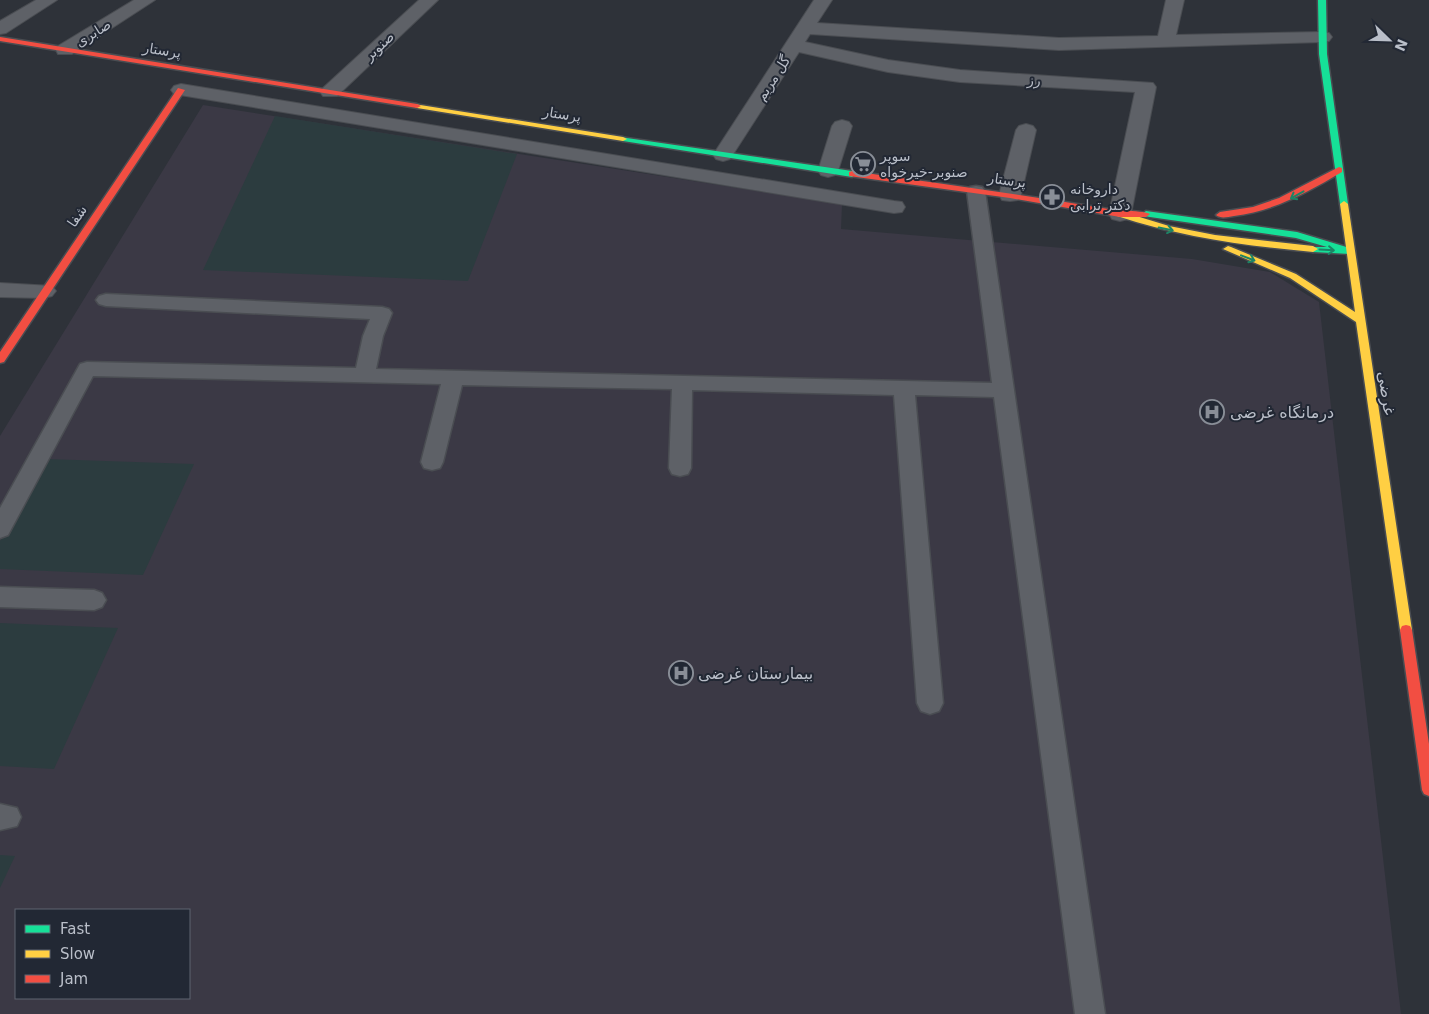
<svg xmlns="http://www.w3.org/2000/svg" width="1429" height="1014" viewBox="0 0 1429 1014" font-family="'DejaVu Sans','Noto Sans Arabic',sans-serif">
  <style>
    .medical { fill: #3b3945; fill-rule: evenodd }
    .green { fill: #2c3c3f }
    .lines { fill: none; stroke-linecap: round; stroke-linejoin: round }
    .lane-casing { stroke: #4a4d52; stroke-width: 3 }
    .street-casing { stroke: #4a4d52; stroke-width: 2 }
    .fast-casing { stroke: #4a4d52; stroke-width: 3 }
    .slow-casing { stroke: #4a4d52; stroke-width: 3 }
    .jam-casing { stroke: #4a4d52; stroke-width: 3 }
    .lane { fill: #5e6167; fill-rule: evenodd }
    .street { fill: #5e6167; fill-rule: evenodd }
    .fast { fill: #16e098; fill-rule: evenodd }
    .slow { fill: #ffcf43; fill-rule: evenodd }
    .jam { fill: #f24e42; fill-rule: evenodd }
    .oneway { stroke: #1c8466 }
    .labels { text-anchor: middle; stroke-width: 4; stroke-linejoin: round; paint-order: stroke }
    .far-street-label { font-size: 14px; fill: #babfc9; stroke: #222834 }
    .far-poi-label { font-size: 14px; fill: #babfc9; stroke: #222834; text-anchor: start }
    .street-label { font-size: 16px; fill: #babfc9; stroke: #222834 }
    .poi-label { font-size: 16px; fill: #babfc9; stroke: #222834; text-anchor: start }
  </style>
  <rect width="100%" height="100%" fill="#2e3239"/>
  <!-- medical -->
  <path class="medical" d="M203,105L842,204L841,229L1192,259L1270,272L1319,302L1401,1014H0V436ZM16,910H189V998H16Z"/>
  <!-- green -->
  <path class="green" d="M275,116L517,154L468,281L203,270Z
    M46,459L194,464L143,575L0,569V541Z
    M0,623L118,628L54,769L0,766Z
    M0,855L15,856L0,888Z"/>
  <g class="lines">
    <defs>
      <path id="lane" d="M976,186L982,187L985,191L1105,1014H1075L994,397L915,395L943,703L939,711L930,714L921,711L917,703L894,395L692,390L691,468L688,474L680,476L672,474L669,468L672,389L462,385L443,462L440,468L432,470L424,468L421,462L441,384L93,376L8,535L0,538V508L80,364L87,362L356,368L363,336L370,319L106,306L99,304L96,300L99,296L106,294L382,307L389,309L392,313L383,336L376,369L992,383L967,191L970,187Z
        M0,587L94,590L102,593L106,600L102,607L94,610L0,607Z
        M0,804L17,808L21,817L17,826L0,830Z"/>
      <path id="street" d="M36,0H57L6,33L0,34V21Z
        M134,0H155L72,54H58L56,50L58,46Z
        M419,0H438L337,96H323L320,92L323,88Z
        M814,0H832L817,23L1059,38L1158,36L1166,0H1184L1176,35L1323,32L1329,33L1332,37L1329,41L1323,42L1059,50L810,34L805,42L888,60L960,70L1153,83L1156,87L1131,214L1128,219L1120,221L1112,219L1109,214L1135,92L960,82L888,72L799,52L730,159L723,161L716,159L713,155Z
        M181,84L894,201L902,202L905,207L902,212L894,213L174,94L171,90L174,86Z
        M842,120L849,122L852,126L838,171L835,175L828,177L821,175L818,171L832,126L835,122Z
        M1026,124L1033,126L1036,130L1021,195L1018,200L1010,201L1002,200L999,195L1016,130L1019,126Z
        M0,283L52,286L56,291L52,296L44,298L0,297Z"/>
      <path id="fast" d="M1318,0H1326L1327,54L1348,204L1344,207L1340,204L1319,54Z
        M620,137L852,171L856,174L852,177L623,141L619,139Z
        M1146,211L1297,232L1353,249L1355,251L1350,254L1313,252L1308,249L1310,247H1327L1296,238L1143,216L1142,214Z"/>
      <path id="slow" d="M414,104L623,137L627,139L623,141L417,108L413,106Z
        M1344,201L1348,204L1412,630L1410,634L1406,635L1402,634L1400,630L1356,322L1290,278L1223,249L1228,246L1231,247L1296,274L1355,312L1340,204Z
        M1120,211L1169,226L1215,235L1313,246L1318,249L1313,252C1246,246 1181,237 1117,216L1116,214Z"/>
      <path id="jam" d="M0,37L417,104L421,106L417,108L0,41Z
        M178,88L185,90L4,362L0,363V352Z
        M1339,167L1342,168V172C1308,192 1274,211 1234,216C1227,217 1221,219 1216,215L1220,212L1253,207L1279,198Z
        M852,171C936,183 1019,194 1102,208C1111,210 1147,211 1150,214L1146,217H1120L1010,198L849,176V172Z
        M1406,625L1410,626L1412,630L1429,744V796L1424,794L1422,790L1400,630L1402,626Z"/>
    </defs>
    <!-- lane casing -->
    <use href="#lane" class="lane-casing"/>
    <!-- street casing -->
    <use href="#street" class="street-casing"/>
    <!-- fast casing -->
    <use href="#fast" class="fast-casing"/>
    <!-- slow casing -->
    <use href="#slow" class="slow-casing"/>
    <!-- jam casing -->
    <use href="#jam" class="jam-casing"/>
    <!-- lane -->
    <use href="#lane" class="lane"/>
    <!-- street -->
    <use href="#street" class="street"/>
    <!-- fast -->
    <use href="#fast" class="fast"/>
    <!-- slow -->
    <use href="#slow" class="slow"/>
    <!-- jam -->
    <use href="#jam" class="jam"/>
  </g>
  <!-- one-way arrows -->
  <defs><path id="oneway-shaft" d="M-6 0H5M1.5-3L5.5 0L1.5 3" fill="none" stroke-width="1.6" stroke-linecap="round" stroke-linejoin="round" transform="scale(1.25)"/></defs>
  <g class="oneway">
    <use href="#oneway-shaft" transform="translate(1297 195) rotate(151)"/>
    <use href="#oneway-shaft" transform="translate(1166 229) rotate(12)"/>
    <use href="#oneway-shaft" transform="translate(1327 250) rotate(3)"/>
    <use href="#oneway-shaft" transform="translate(1248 258) rotate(21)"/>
  </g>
  <!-- icons -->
  <defs>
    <symbol id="supermarket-ring" viewBox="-11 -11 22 22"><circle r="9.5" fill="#222834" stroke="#898e97" stroke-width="1.5"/><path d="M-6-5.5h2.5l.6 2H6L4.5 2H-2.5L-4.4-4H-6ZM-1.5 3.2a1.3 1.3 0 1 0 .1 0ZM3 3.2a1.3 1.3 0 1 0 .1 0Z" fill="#898e97"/></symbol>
    <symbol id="pharmacy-ring" viewBox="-11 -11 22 22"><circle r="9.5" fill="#222834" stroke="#898e97" stroke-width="1.5"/><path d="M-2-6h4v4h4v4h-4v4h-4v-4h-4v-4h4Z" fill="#898e97"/></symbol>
    <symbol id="hospital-ring" viewBox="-11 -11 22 22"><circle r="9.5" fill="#222834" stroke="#898e97" stroke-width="1.5"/><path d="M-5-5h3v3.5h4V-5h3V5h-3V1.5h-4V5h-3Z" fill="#898e97"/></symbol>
  </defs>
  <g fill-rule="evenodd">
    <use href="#supermarket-ring" x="849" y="150" width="28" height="28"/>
    <use href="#pharmacy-ring" x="1038" y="183" width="28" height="28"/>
    <use href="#hospital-ring" x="1198" y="398" width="28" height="28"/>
    <use href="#hospital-ring" x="667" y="659" width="28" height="28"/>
  </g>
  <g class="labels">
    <!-- far-street labels -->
    <g class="far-street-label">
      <text transform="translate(93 33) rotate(-32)" y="5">صابری</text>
      <text transform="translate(379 46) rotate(-43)" y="5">صنوبر</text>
      <text transform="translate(162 50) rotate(9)" y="5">پرستار</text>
      <text transform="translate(773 78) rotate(-57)" y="5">گل مریم</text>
      <text transform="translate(1034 80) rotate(3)" y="5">رز</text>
      <text transform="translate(562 114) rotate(9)" y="5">پرستار</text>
      <text transform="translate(1007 180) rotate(8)" y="5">پرستار</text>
      <text transform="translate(77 216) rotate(-56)" y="5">شفا</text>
    </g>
    <!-- far-poi labels -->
    <g class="far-poi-label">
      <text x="880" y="161">سوپر<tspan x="880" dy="16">صنوبر-خیرخواه</tspan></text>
      <text x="1070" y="194">داروخانه<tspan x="1070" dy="16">دکتر ترابی</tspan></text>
    </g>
    <!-- street labels -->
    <g class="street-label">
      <text transform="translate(1387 393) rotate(82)" y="6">غرضی</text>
    </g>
    <!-- poi labels -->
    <g class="poi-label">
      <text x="1230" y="418">درمانگاه غرضی</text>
      <text x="698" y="679">بیمارستان غرضی</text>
    </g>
  </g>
  <!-- legend -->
  <rect x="15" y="909" width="175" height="90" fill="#222834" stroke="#5f6470"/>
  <rect x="25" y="925" width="25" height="8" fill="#16e098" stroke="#5f6470"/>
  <text x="60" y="934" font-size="15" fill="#babfc9">Fast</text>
  <rect x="25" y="950" width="25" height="8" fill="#ffcf43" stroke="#5f6470"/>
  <text x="60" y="959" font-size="15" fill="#babfc9">Slow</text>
  <rect x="25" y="975" width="25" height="8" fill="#f24e42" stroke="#5f6470"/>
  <text x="60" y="984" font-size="15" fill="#babfc9">Jam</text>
  <!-- north arrow -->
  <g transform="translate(1389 40) rotate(113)" stroke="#222834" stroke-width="4" paint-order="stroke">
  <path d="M0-4L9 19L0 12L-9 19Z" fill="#babfc9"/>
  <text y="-8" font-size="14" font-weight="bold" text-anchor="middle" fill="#babfc9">N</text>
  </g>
</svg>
